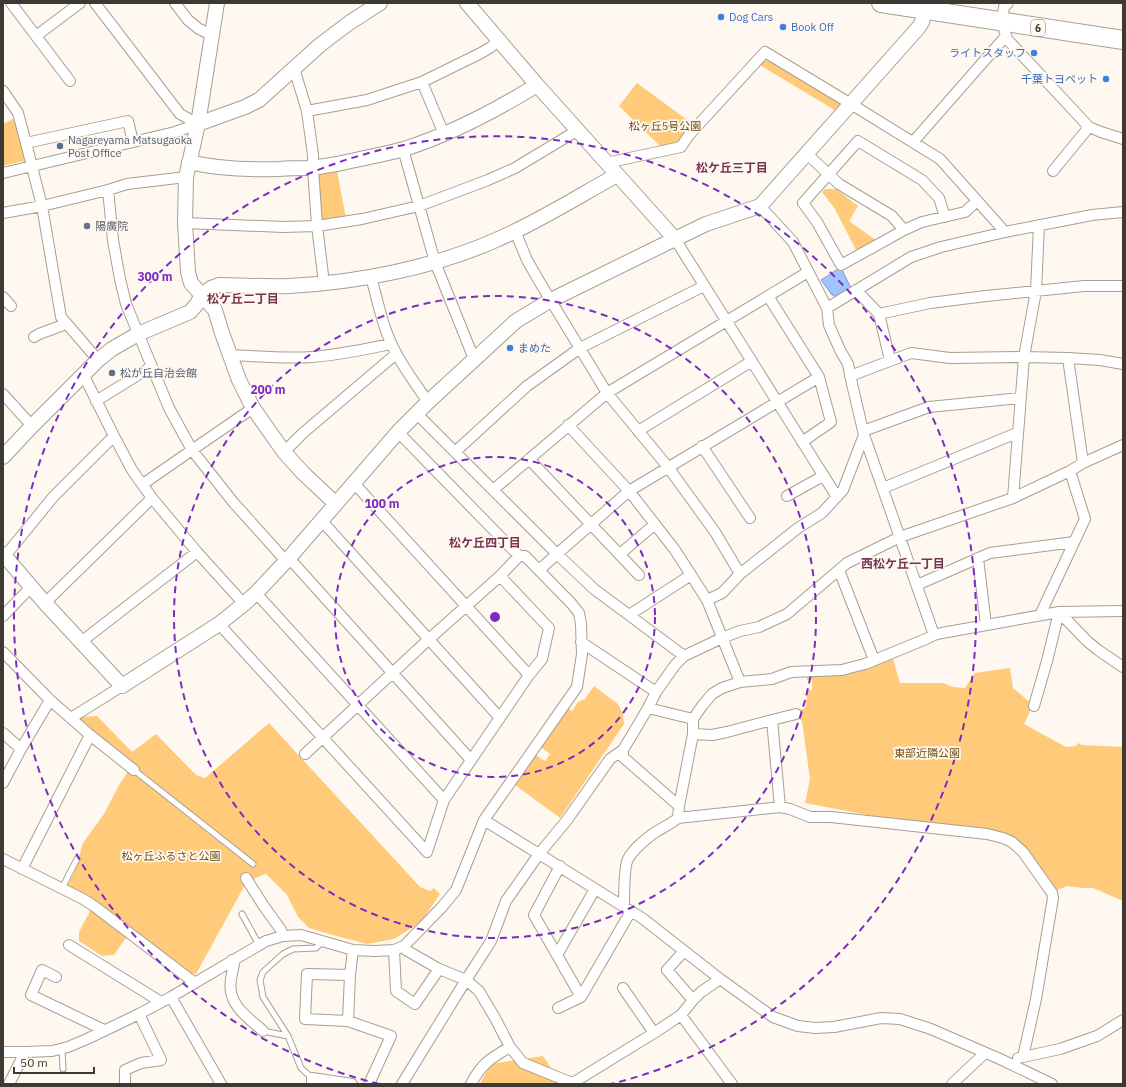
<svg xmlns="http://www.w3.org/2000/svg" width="1126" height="1087" viewBox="0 0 1126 1087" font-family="'IBM Plex Sans','Noto Sans JP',sans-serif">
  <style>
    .green { fill: #ffca79 }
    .water { fill: #9fc4fe; stroke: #829ac1 }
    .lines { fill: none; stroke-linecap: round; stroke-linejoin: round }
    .lane-casing { stroke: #a89f92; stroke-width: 7 }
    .street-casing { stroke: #a89f92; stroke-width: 12 }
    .secondary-casing { stroke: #a89f92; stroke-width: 16 }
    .highway-casing { stroke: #a89f92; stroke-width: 20 }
    .lane { stroke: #fff; stroke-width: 5 }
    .street { stroke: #fff; stroke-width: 10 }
    .secondary { stroke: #fff; stroke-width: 14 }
    .highway { stroke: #fff; stroke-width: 18 }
    .ring { fill: none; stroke: #7b2cbf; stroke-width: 2; stroke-dasharray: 7 5 }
    .shop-dot { fill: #3f7fe0; stroke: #fef8f0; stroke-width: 1.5 }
    .service-dot { fill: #5c6f8a; stroke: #fef8f0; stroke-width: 1.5 }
    .worship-dot { fill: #6b7280; stroke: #fef8f0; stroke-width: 1.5 }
    .labels { text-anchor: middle; stroke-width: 3.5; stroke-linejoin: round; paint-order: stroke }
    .shield { fill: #fef8f0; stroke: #77726c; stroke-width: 1 }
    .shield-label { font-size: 10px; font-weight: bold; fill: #3d3933 }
    .shop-label { font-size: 11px; fill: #366cbe; stroke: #fef8f0; text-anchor: start }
    .park-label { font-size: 11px; fill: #725012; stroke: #fef8f0 }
    .service-label { font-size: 11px; fill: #4e5e75; stroke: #fef8f0; text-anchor: start }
    .worship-label { font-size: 11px; fill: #5b616d; stroke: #fef8f0; text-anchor: start }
    .neighbourhood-label { font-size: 12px; font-weight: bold; fill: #783552; stroke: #fef8f0 }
    .centre { fill: #7b2cbf; stroke: #fef8f0; stroke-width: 2 }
    .ring-label { font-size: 12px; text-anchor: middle; font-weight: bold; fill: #7b2cbf; stroke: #fef8f0; stroke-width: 3.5; stroke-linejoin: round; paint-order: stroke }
  </style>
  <rect width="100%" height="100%" fill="#fef8f0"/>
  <!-- green -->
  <path class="green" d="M769,60L840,103L841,106L836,111L760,65L764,61Z
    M637,83L694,125L676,143L667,145L668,148L663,149L619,106Z
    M17,117L27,159L24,162L23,161L3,166V124Z
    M337,171L346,218L321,221L318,174Z
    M825,189H836L858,206L849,221L877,241L857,252L835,209L822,192Z
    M893,659L900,683H943L953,687L965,688L975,673L1010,668L1013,688L1033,705L1024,724L1066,747L1076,746L1078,743L1082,745L1123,747V901L1093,888H1083L1067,886L1055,891L1009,836L899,821L805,803L810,779L802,721L796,717L797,710L804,709L806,706L807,691L812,690V680H807V676L859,670Z
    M594,686L618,704L623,714L624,724L560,818L515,785L536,755L545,761L550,754L541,747L568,708L572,711L578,702L585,699Z
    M97,716L132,752L156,734L196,775L205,778L269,723L420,887L430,891L434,888L440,894L421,922L394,939L367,944L329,934L309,928L298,917L287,895L266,874L247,881L196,974L189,973L132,929L114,955L102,956L79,941V932L91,909L63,893L74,873L83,843L104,814L119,785L129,770L123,765L91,744L80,730L79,717Z
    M543,1056L562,1084H480L490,1064Z"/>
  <!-- water -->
  <path class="water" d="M838,269L842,270L851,288L835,297L834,295H832L821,280Z"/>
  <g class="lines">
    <defs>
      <path id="lane" d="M134,770L253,864
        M62,888L77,859
        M242,914L259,945
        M263,1031L288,1036
        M62,1049L63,1069
        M312,1078L301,1068L288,1036L263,997L260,980L263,972L283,954L293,949L316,948L323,941"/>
      <path id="street" d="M11,3L70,81
        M95,3L180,114L198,124
        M175,3L188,20L199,29L212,35
        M1008,3L1004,7L1002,22L1007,39L1089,127L1101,132L1123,139
        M36,36L80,3
        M294,68L307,111L313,155V168L317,226L324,283
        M422,82L444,134
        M3,91L18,113L26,143L42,206L61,317L98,360
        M307,111L367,100L422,82L481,53L491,47L498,40
        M913,142L1006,36
        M26,143L128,121L133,142
        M403,149L435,262L474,359
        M806,153L839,184L892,216L904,230
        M606,163L681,147L689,135L765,52L851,104L940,159L1005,232L1092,215L1123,212
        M1053,171L1089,127
        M3,173L175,132L198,124
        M108,190L127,184L186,177
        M760,206L793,242L827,308L829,325L840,350L848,364L852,384L864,435L934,635
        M3,213L42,206L108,190L113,240L120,279L126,304L169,408L192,450L233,502L286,561
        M945,217L939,198L922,180L858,141L803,203L817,222L841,265L904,230L922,222L965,212L977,201
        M185,223L283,227L317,226L362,219L419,206L488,180L515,168L578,130
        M515,231L527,260L542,286L607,393L668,467L715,532L740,574
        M675,239L837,497
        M371,277C378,302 383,330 396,353C405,370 417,386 428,402
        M856,290L879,314L890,360
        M768,296L819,377L831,422L802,442
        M3,297L11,306
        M827,308L911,257L941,247L1005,232
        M879,314L930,303L986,296L1084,286H1123
        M34,337L39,334L66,324
        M229,355C257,356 285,359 312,357C339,355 366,349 391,344
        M1068,358L1083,463
        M83,374L114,436L132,470L152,498L197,552L244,604
        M850,376L911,353L950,358L1024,357L1068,358L1100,360L1123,364
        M3,394L32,426
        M96,401L151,367
        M416,413L557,554L594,589L684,656
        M568,425L629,491L675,550L707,600L740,682
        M638,431L752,361
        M863,431L929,407L1020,398
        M702,446L750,518
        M284,452L303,433L396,354
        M455,452L527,386L580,348L704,286
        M529,459L639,575
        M353,482L529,675
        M143,484L192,450L253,408
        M883,488L1017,433
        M493,490L607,393L808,272
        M787,496L823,476
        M1013,498L1024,357L1036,291L1039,225
        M321,520L500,718
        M620,554L655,524
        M5,556L54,496L114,436
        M289,558L471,760
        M978,558L986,625
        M539,570L557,554L629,491L819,377
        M839,570L874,660
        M917,585L990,553L1074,542
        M256,593L444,800
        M707,600L722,593L740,574L798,528L822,513L843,490L864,435
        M45,603L152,498
        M1059,612L1087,641L1098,650L1123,667
        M629,615L691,575
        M1040,615L1085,519L1070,471
        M3,616L31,587
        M219,624L427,852L444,800L529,675L542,659L549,628L500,576
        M81,642L197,552
        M581,642L656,692
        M3,652L50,700L90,735L134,770
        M1034,706L1047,661L1059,612
        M648,708L693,719
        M71,718L122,686
        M772,720L780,807
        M3,733L21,749
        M693,734L712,735L727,732L772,720L796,714
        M305,754L428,640L500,576L519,556
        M3,783L21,749L50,700
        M679,806L623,757V750L648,708L656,692L675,665L684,656L722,638L740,631L759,627L787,614L847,563L900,537L1013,498L1070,471L1083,463L1123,445
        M678,818L780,807L790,809L810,817H831L987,834L1003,838L1012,842L1023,852L1052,893L1053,898L1036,999L1023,1057
        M484,820L539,854L642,918L720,979L773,1017L798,1026L815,1028L834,1027L881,1018L900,1019L931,1029L1000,1059L1052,1084
        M3,859L83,899L94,906L195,983
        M560,866L534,915L581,997
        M22,869L90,735
        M246,878L263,905L281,930L283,936
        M624,907C624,897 624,866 628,859C634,848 645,840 654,833C662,828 671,824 678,818L679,806L693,734V719L702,706L712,694L722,688L740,682L772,679L791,672L842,670L853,667L865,664L926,639L934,635L942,633L1059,612L1123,611
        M69,945L161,1002
        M404,946L406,950L439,969L466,980L479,991L495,1018L510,1047L523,1063L572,1083
        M394,950L396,991L415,1004L439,969
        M684,951L667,970L693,1000
        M557,955L595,889
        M232,960L234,964C232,973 229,983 231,992C234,1009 251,1020 263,1031
        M350,975L307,974L305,1019L348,1021L391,1036L369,1084
        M56,977L42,970L31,995L104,1030
        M623,988L654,1033L681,1015L693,1000L701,992L720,979
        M171,997L221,1084
        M558,1008L581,997L631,911
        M681,1015L732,1084
        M348,1021L350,975L353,950
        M3,1052H25
        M1018,1058L1060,1049L1097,1036L1123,1020
        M9,1084L25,1052L52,1051L68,1047L87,1039L139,1014L171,997L266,941L283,936L301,935L353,950L375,951L394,950L404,946L406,944L442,907L456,890L484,820L577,687L582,654L581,624L579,613L571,603L525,556H519L398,432
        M125,1084V1070L141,1063L161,1060L139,1014
        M312,1084V1078L352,1084
        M402,1084L466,980L491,941L506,901L539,854L567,820L610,759L623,750
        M471,1084C481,1064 491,1058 510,1047
        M571,1084L654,1033
        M952,1084L985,1053"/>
      <path id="secondary" d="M217,3L198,124L186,177L185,223L188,272L191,283L215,310L222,333L239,380L253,408L284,452L303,473L336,504
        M467,3L537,85L675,239
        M198,124L245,107L259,100L320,45L349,23L380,3
        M189,162C218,169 249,170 279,169C290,168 301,168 312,168C328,166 344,163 360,159C374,156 390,153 404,149C451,134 495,111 537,85
        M3,457L32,426L98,360L112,349L138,334L190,312L197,304L202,295L211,288L219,285C243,285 266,287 289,286C356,283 436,267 496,240C538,222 577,197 617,175
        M3,554L45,603L122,686L219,624L244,604L256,593L289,558L398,432L428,402L516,321L551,300L675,239L706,224L760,206L919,27L922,22L925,10"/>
      <path id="highway" d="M881,3L1123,40"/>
    </defs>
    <!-- lane casing -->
    <use href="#lane" class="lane-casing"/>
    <!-- street casing -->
    <use href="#street" class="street-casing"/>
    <!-- secondary casing -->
    <use href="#secondary" class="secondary-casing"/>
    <!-- highway casing -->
    <use href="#highway" class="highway-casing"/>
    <!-- lane -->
    <use href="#lane" class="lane"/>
    <!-- street -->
    <use href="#street" class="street"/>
    <!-- secondary -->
    <use href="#secondary" class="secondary"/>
    <!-- highway -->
    <use href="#highway" class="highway"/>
  </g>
  <!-- distance rings -->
  <g class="ring">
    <circle cx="495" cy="617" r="160"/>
    <circle cx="495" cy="617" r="321"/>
    <path d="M379 1084A481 481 0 1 1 611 1084"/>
  </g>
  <!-- markers -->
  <g class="shop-dot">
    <circle cx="721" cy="17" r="4"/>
    <circle cx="783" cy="27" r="4"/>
    <circle cx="1034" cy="53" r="4"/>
    <circle cx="1106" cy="79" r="4"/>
    <circle cx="510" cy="348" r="4"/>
  </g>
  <g class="service-dot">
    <circle cx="60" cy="146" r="4"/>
    <circle cx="112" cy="373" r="4"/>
  </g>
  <circle class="worship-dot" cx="87" cy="226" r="4"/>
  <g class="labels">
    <!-- shield labels -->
    <rect class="shield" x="1031" y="20" width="14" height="16" rx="3"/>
    <g class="shield-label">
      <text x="1038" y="32">6</text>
    </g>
    <!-- shop labels -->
    <g class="shop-label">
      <text x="729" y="21">Dog Cars</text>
      <text x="791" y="31">Book Off</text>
      <text x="1026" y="57" text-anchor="end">ライトスタッフ</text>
      <text x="1098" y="83" text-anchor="end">千葉トヨペット</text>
      <text x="518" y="352">まめた</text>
    </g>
    <!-- park labels -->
    <g class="park-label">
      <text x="665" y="130">松ヶ丘5号公園</text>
      <text x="927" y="757">東部近隣公園</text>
      <text x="171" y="860">松ヶ丘ふるさと公園</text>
    </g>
    <!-- service labels -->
    <g class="service-label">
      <text x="68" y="144">Nagareyama Matsugaoka<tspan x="68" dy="13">Post Office</tspan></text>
      <text x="120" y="377">松が丘自治会館</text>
    </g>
    <!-- worship labels -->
    <g class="worship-label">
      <text x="95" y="230">陽廣院</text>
    </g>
    <!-- neighbourhood labels -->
    <g class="neighbourhood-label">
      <text x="732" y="172">松ケ丘三丁目</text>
      <text x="243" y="303">松ケ丘二丁目</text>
      <text x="485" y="547">松ケ丘四丁目</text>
      <text x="903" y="568">西松ケ丘一丁目</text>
    </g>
  </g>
  <circle cx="495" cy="617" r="6" class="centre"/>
  <g class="ring-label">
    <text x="155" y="281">300 m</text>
    <text x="268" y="394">200 m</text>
    <text x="382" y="508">100 m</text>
  </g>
  <!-- border -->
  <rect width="1126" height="1087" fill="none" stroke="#3d3933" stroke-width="8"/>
  <!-- scale -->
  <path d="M14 1067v6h80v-6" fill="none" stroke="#3d3933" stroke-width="2"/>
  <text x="20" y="1067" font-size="12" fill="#3d3933" stroke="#fef8f0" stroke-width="3" paint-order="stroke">50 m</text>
</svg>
